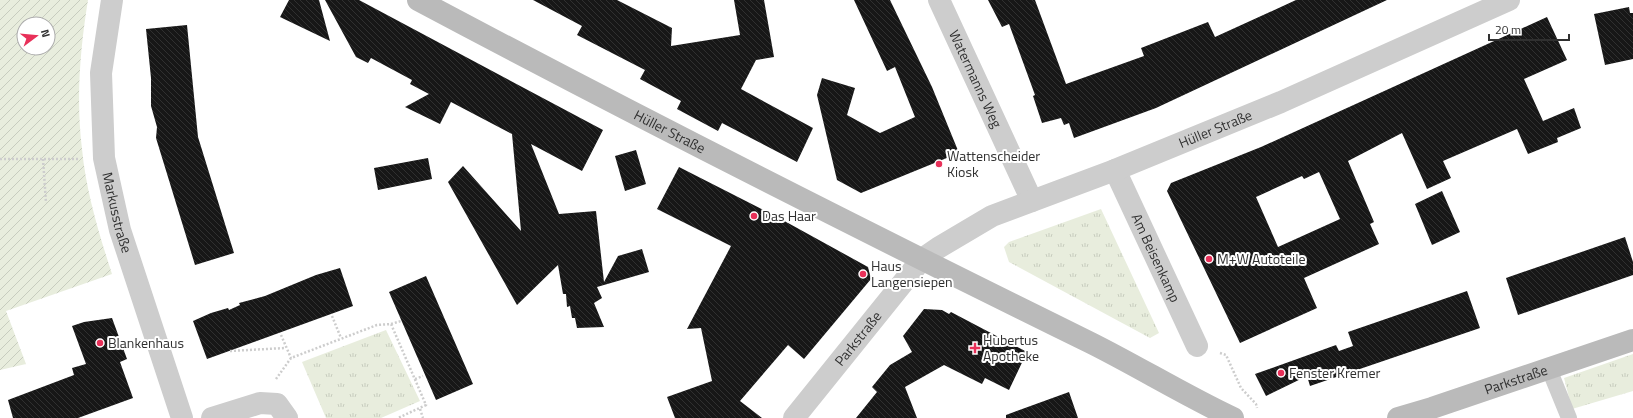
<svg xmlns="http://www.w3.org/2000/svg" width="1633" height="418" viewBox="0 0 1633 418" font-family="'Titillium Web',sans-serif">
  <style>
    .grass { fill: url(#grass-tufts) }
    .garden { fill: url(#garden-furrows); fill-rule: evenodd }
    .building { fill: url(#building-back-hatch); fill-rule: evenodd }
    .lines { fill: none; stroke-linecap: round; stroke-linejoin: round }
    .path { stroke: #cdcdcd; stroke-width: 2.5; stroke-dasharray: 2 2; stroke-linecap: butt }
    .lane { stroke: #cdcdcd; stroke-width: 16 }
    .street { stroke: #cdcdcd; stroke-width: 22 }
    .secondary { stroke: #bababa; stroke-width: 22 }
    .poi-dot { fill: #e83059; stroke: #fff; stroke-width: 1.5 }
    .labels { text-anchor: middle; stroke-width: 4; stroke-linejoin: round; paint-order: stroke }
    .street-label { font-size: 14px; fill: #303030; stroke: #fff }
    .poi-label { font-size: 14px; fill: #303030; stroke: #fff; text-anchor: start }
  </style>
  <defs>
    <pattern id="grass-tufts" width="24" height="20" patternUnits="userSpaceOnUse"><rect width="24" height="20" fill="#e8eddd"/><path d="M3 7l-1-3M5 7V3M7 7l1-3M15 17l-1-3M17 17v-4M19 17l1-3" fill="none" stroke="#c7ccbe"/></pattern>
    <pattern id="garden-furrows" width="10" height="10" patternUnits="userSpaceOnUse"><rect width="10" height="10" fill="#e8eddd"/><path d="M-1 1l2-2M0 10L10 0M9 11l2-2" fill="none" stroke="#c7ccbe"/></pattern>
    <pattern id="building-back-hatch" width="6" height="6" patternUnits="userSpaceOnUse"><rect width="6" height="6" fill="#171717"/><path d="M-1 5l2 2M0 0l6 6M5-1l2 2" fill="none" stroke="#303030"/></pattern>
  </defs>
  <rect width="100%" height="100%" fill="#fff"/>
  <!-- grass -->
  <path class="grass" d="M1101,209L1159,333L1150,338L1009,262L1004,247L1009,242Z
    M386,330L420,401L381,418H326L302,362Z
    M1633,354V391L1572,409L1564,378Z"/>
  <!-- garden -->
  <path class="garden" d="M0,0H88C80,49 76,100 82,149C86,191 99,234 112,274L6,311L26,364L0,370ZM24,24H48V48H24Z"/>
  <!-- building -->
  <path class="building" d="M289,0H319L330,41L280,17Z
    M325,0H359L603,130L582,171L531,144L559,214L596,211L604,282L618,256L642,249L649,272L597,287L602,298L594,303L604,327L577,328L575,318H572L570,306L567,307L566,294H563L558,265L517,305L448,182L463,166L521,231L512,134L451,102L440,124L405,107L429,94L410,84L412,80L371,58L368,63L356,57Z
    M533,0H617L672,28L671,46L740,35L734,0H764L774,57L756,60L741,89L813,128L797,162L722,123L718,131L677,109L681,101L640,79L645,70L577,35L582,26Z
    M854,0H890L932,87L959,153L861,193L837,180L817,95L822,78L855,88L847,115L880,133L915,117L895,67L887,71Z
    M988,0H1035L1066,84L1144,56L1141,48L1208,22L1215,37L1296,0H1387L1156,108L1074,138L1069,123L1064,125L1061,118L1042,123L1033,96L1035,95L1009,24L1002,27Z
    M1629,7L1630,13H1633V59L1605,65L1594,14Z
    M1547,17L1567,60L1524,79L1543,121L1574,108L1581,128L1557,138L1558,142L1528,154L1517,129L1443,161L1451,178L1427,189L1402,133L1348,161L1374,222L1370,224L1379,244L1304,278L1317,308L1240,343L1167,191L1171,183L1261,147ZM1319,172L1340,219L1278,247L1256,197L1302,176L1304,179Z
    M187,25L198,137L234,253L195,265L156,138L157,127L151,106V78L146,29Z
    M636,150L646,184L625,191L615,156Z
    M428,158L432,179L378,190L374,168Z
    M679,167L779,218L868,267L871,279L804,359L788,345L740,401L762,418H675L667,397L712,381L701,328L687,329L731,246L657,209Z
    M1442,191L1460,232L1432,245L1415,204Z
    M1625,237L1633,262V275L1518,315L1506,278Z
    M340,268L353,306L207,359L193,321L211,313L228,308L229,310L240,305L239,303L265,296L316,275Z
    M426,276L473,384L436,400L389,292Z
    M1467,291L1480,328L1310,386L1307,376L1266,396L1255,374L1336,345L1339,351L1353,346L1348,332Z
    M924,309L942,310L949,314L951,312L1027,352L1009,390L985,378L982,384L944,365L905,387L917,418H856L877,392L872,387L890,365L912,352L903,336Z
    M112,318L127,359L120,362L133,398L78,418H13L8,400L74,375L72,368L86,364L72,326L84,322Z
    M1069,392L1078,418H1006V415Z"/>
  <g class="lines">
    <!-- path -->
    <path class="path" d="M0,159H79
      M43,159L46,203
      M332,316L341,338
      M391,324L401,321
      M281,335L291,358
      M230,351L285,348
      M1220,353L1226,355L1241,388L1256,404L1257,408
      M276,379L291,358L377,325L391,324L426,405L398,418
      M415,379L423,376
      M420,409L423,418"/>
    <!-- lane -->
    <path class="lane" d="M1549,369L1569,418"/>
    <!-- street -->
    <g class="street">
      <path id="s1" d="M112,0L101,73L104,158L120,230L182,418"/>
      <path id="s2" d="M939,0L1032,201"/>
      <path id="s3" d="M1115,170L1197,346"/>
      <path d="M212,418L260,403L277,404L287,418"/>
      <path id="s4" d="M794,418L922,259L938,248L992,216L1115,170L1281,102L1509,0"/>
    </g>
    <!-- secondary -->
    <g class="secondary">
      <path id="s5" d="M418,0C640,118 865,232 1091,343C1139,367 1184,395 1233,418"/>
      <path id="s6" d="M1398,418L1432,408L1633,340"/>
    </g>
  </g>
  <!-- markers -->
  <g class="poi-dot">
    <circle cx="939" cy="164" r="4"/>
    <circle cx="754" cy="216" r="4"/>
    <circle cx="1209" cy="259" r="4"/>
    <circle cx="863" cy="274" r="4"/>
    <circle cx="100" cy="343" r="4"/>
    <path d="M973 342h4v4h4v4h-4v4h-4v-4h-4v-4h4z"/>
    <circle cx="1281" cy="373" r="4"/>
  </g>
  <g class="labels">
    <!-- street labels -->
    <g class="street-label">
      <text dy="5" stroke="none"><textPath href="#s2" startOffset="87">Watermanns Weg</textPath></text>
      <text dy="5" stroke="none"><textPath href="#s4" startOffset="526">Hüller Straße</textPath></text>
      <text dy="5" stroke="none"><textPath href="#s5" startOffset="284">Hüller Straße</textPath></text>
      <text dy="5" stroke="none"><textPath href="#s1" startOffset="215">Markusstraße</textPath></text>
      <text dy="5" stroke="none"><textPath href="#s3" startOffset="97">Am Beisenkamp</textPath></text>
      <text dy="5" stroke="none"><textPath href="#s4" startOffset="102">Parkstraße</textPath></text>
      <text dy="5" stroke="none"><textPath href="#s6" startOffset="124">Parkstraße</textPath></text>
    </g>
    <!-- poi labels -->
    <g class="poi-label">
      <text x="947" y="161">Wattenscheider<tspan x="947" dy="16">Kiosk</tspan></text>
      <text x="762" y="221">Das Haar</text>
      <text x="1217" y="264">M+W Autoteile</text>
      <text x="871" y="271">Haus<tspan x="871" dy="16">Langensiepen</tspan></text>
      <text x="983" y="345">Hubertus<tspan x="983" dy="16">Apotheke</tspan></text>
      <text x="108" y="348">Blankenhaus</text>
      <text x="1289" y="378">Fenster Kremer</text>
    </g>
  </g>
  <!-- north arrow -->
  <g transform="translate(36 36) rotate(74)"><circle r="19" fill="#ffffff" stroke="#acacac"/>
  <path d="M0-3L7 15L0 10L-7 15Z" fill="#e83059"/>
  <text y="-6" font-size="11" font-weight="bold" text-anchor="middle" fill="#303030">N</text>
  </g>
  <!-- scale -->
  <path d="M1489 34v6h80v-6" fill="none" stroke="#303030" stroke-width="2"/>
  <text x="1495" y="34" font-size="12" fill="#303030" stroke="#ffffff" stroke-width="3" paint-order="stroke">20 m</text>
</svg>
